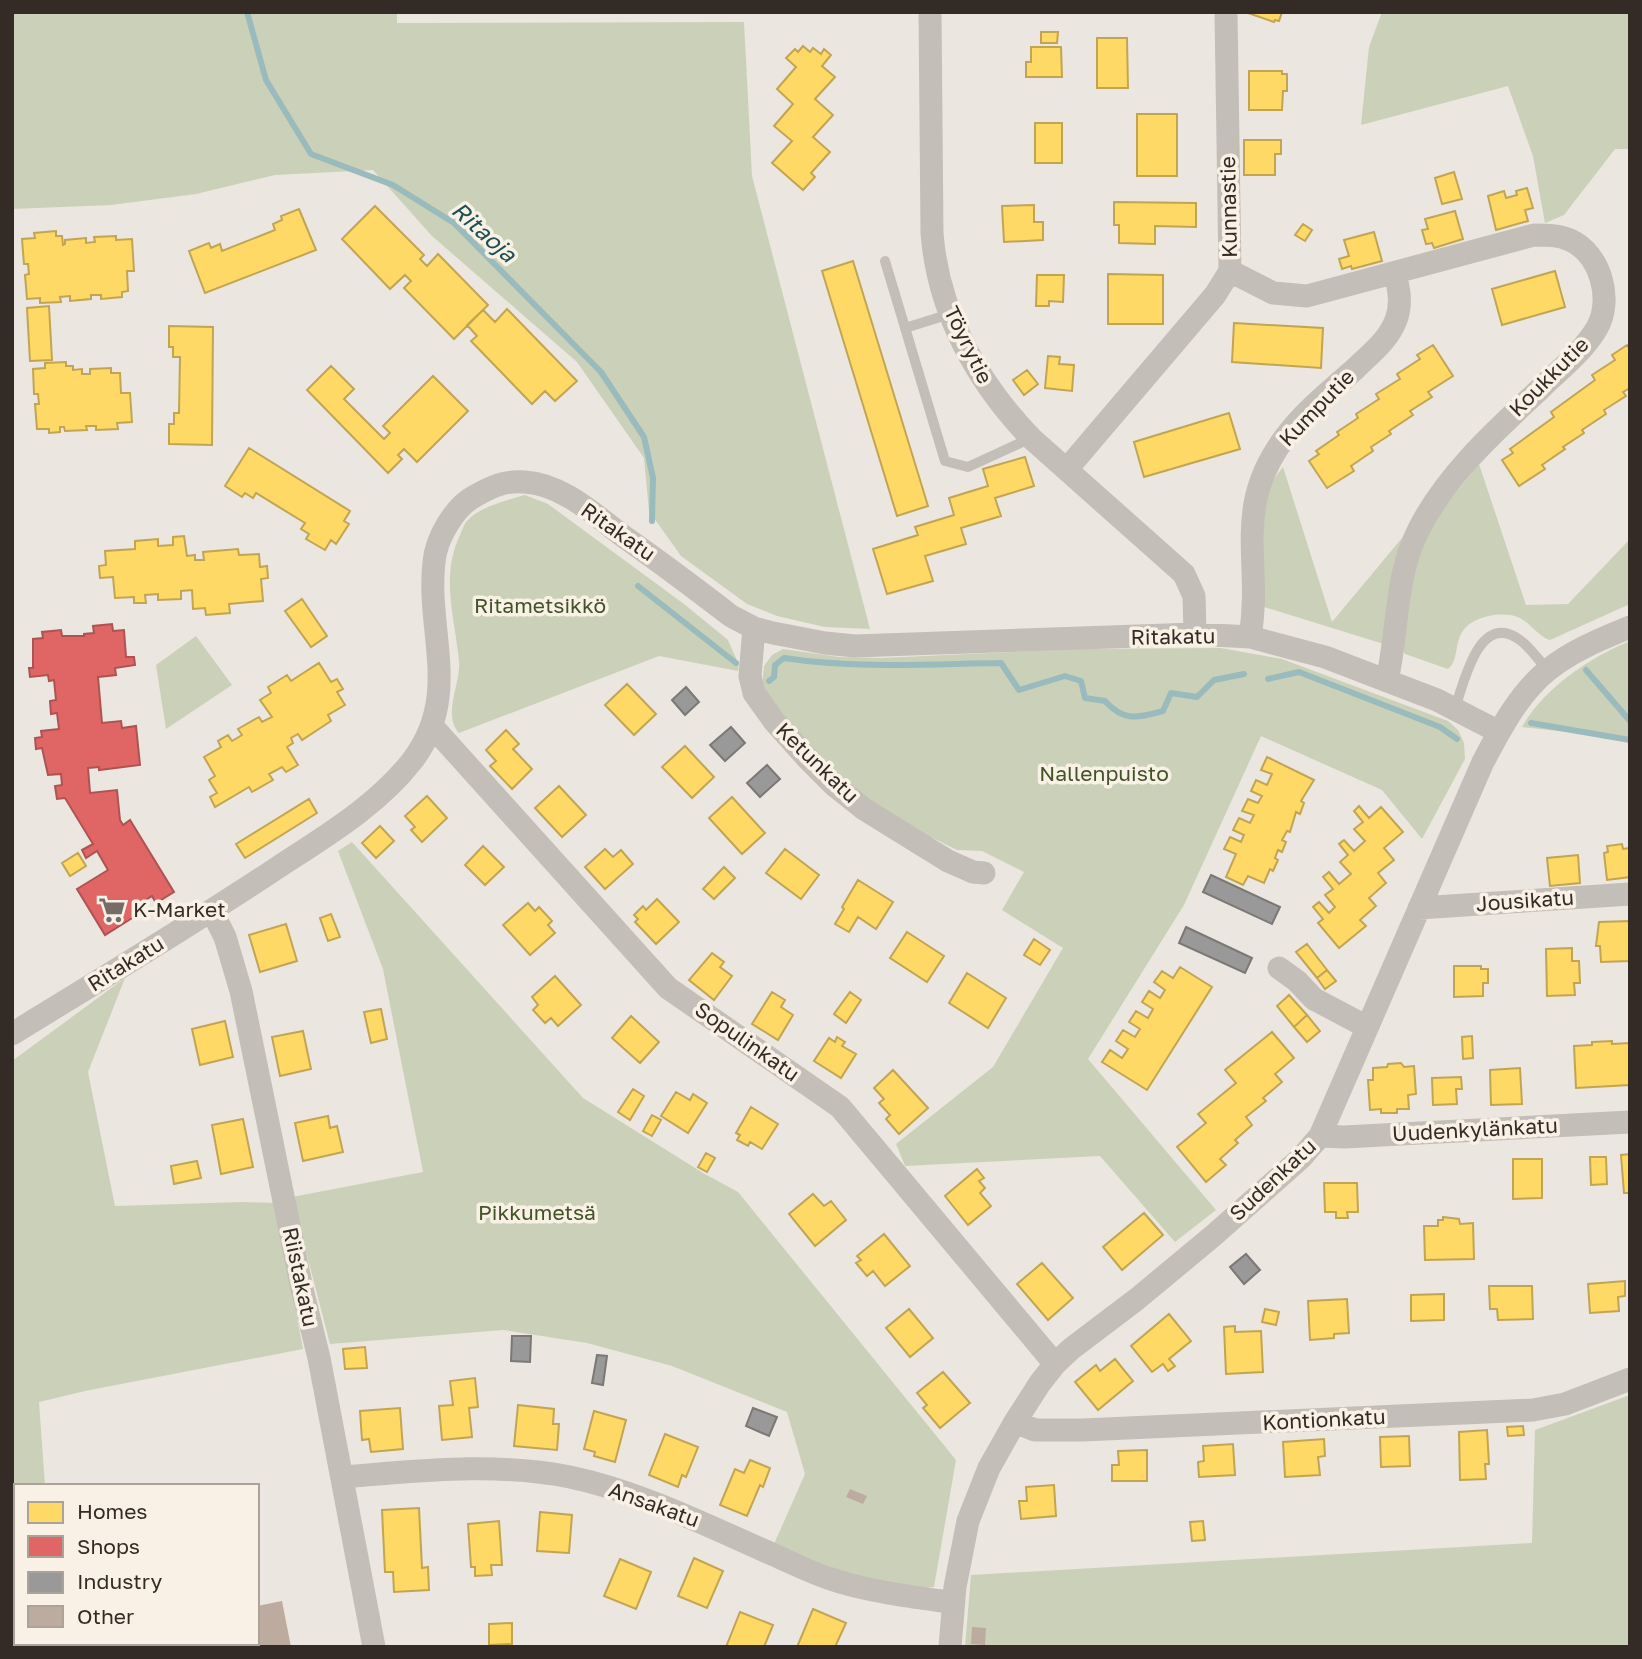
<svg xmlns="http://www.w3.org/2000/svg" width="1642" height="1659" viewBox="0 0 1642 1659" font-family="'Golos Text',sans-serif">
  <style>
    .green { fill: #cbd1b8 }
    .homes { fill: #ffd966; stroke: #c2a553; stroke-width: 2 }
    .shops { fill: #e06666; stroke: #ad5453; stroke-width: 2 }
    .industry { fill: #999; stroke: #7b7876; stroke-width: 2 }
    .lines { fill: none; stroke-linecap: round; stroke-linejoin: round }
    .stream { stroke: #9abbbd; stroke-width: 6 }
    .building { fill: #beaba0 }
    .lane { stroke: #c4beb8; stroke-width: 10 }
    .street { stroke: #c4beb8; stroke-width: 23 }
    .labels { text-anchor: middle; stroke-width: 7; stroke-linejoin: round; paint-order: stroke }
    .street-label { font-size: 21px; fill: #352b26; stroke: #f9f1e5 }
    .park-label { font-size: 21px; fill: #42532a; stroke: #f9f1e5 }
    .poi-label { font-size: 21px; fill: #352b26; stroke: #f9f1e5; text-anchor: start }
    .water-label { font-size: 23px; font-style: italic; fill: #1c5056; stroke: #f9f1e5 }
  </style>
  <rect width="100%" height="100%" fill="#ebe6df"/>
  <!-- green -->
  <path class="green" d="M12,12H397V23L744,22L752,176L870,629L825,627L777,616L747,604L681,556L649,511L644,458L577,362L432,236L373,170L275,175L196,194L111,205L12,209Z
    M1382,12H1630V149H1615L1564,215L1545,223L1533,156L1508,86L1361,125L1369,47Z
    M1479,464L1526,605L1568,604L1630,539V604L1550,640C1539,637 1531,624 1520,618C1503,610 1470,616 1461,634C1455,645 1458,661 1448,669L1405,654L1403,651L1414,565L1435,518Z
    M1283,467L1332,622L1402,538L1394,570L1387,645L1264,607L1263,493Z
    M525,495L548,504L684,604L728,640L739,665L738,671L659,656L459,733C442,713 461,685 459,661C455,618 440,577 460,535C462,531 464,524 467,521C479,507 508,500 525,495Z
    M196,636L232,685L166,729L156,665Z
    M1630,641V739L1522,727C1544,688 1589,658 1630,641Z
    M1221,648L1282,659L1448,721L1458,730L1464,743L1465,759L1422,839L1382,790L1261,736L1184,905L1088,1059L1216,1210L1175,1242L1100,1156L905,1166L896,1144L993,1067L1063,948L1002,910L1024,872L982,851L957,850L903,823L852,787L817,757L762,688L764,666L772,655L783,649L839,657L881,658L1077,649Z
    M352,842L583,1098L703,1173L738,1192L956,1460L934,1587C879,1591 824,1565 774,1544L805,1474L787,1412L672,1366L587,1343L503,1330L330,1344L292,1197L423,1172L383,969L338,851Z
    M125,978L88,1072L115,1206L243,1202L275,1203L303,1349L85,1391L39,1402L45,1486H16V1574L12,1524V1061Z
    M1630,1395V1647H965L971,1575L1532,1543L1535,1430Z"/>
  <!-- homes -->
  <path class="homes" d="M1245,12H1282L1279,21L1275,20L1274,22Z
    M1041,32H1058L1057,43H1041Z
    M1097,38H1127L1128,88H1097Z
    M803,46L810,52L813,48L821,54L824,49L831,55L822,66L835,77L815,99L833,115L813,137L830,152L811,173L815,177L803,190L772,163L792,141L774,126L793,104L777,89L796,67L786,58L795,49L798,52Z
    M1031,47H1061L1062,77H1026V62H1031Z
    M1249,71H1282V74H1287V91H1283L1282,110H1249Z
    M1137,114H1177V176H1137Z
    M1035,123H1062V163H1035Z
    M1244,140H1281V154H1275V175H1244Z
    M1454,172L1462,199L1442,204L1435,178Z
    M1527,188L1533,208L1525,210L1528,221L1496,230L1488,196L1504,191L1506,198L1517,195L1516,191Z
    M1114,202L1196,203V227L1155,226V244L1119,243V225H1114Z
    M1034,205V222H1043V240L1004,242L1002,206Z
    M375,206L424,255L420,259L427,266L438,254L488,305L454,339L404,288L411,281L405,275L390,289L342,239Z
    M299,209L316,250L205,293L189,251L209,243L211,248L220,244L222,251L275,230L273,224L282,220L281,216Z
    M1455,211L1463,239L1434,248L1432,243L1426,244L1422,230L1428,229L1425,219Z
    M1303,224L1312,230L1305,241L1295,235Z
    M56,231V236H62L63,245L65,244V240L86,238V243L95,242L94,237L116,236V240L132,239L134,271H127L128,291L122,292V297L101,299V295H91V299L70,301V296L60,297L61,302L40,303V298L27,299L25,275L29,274L28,264H24L22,239L35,238L34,233Z
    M1374,232L1382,261L1352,269L1351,266L1342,269L1339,259L1349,256L1344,240Z
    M853,261L928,506L897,516L822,271Z
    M1555,271L1565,307L1502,325L1492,289Z
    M1108,274L1163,275V324H1108Z
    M1037,275H1064L1063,302L1049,301V306H1036Z
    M49,306L52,360L30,361L27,308Z
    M507,309L577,381L555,401L545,391L532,404L471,341L477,336L467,325L483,310L495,322Z
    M1234,323L1323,328L1321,368L1232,362Z
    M169,326L213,327L212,445L169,444V424H174V413H179L180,357H173V347H169Z
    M1433,345L1453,376L1428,392L1432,397L1410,411L1413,415L1389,431L1391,434L1371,447L1373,451L1351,466L1354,471L1327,488L1309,461L1319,454L1316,451L1339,435L1337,432L1358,418L1356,414L1379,399L1376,394L1400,379L1397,374L1420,359L1417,355Z
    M1627,345L1630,349V388L1623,392L1626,396L1604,410L1606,414L1582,430L1584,433L1563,447L1565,449L1542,465L1545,469L1519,486L1502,460L1513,453L1510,449L1554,417L1551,412L1595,380L1592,375L1615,360L1612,355Z
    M1048,356L1060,357L1059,364L1074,365L1072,391L1045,388Z
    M66,362V366H73V370L82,369V374H90V369L111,368V373H120L121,393H130L132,422L117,423L118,429L96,430V426H86L87,430L65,431L64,427H60V432L49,433V429H37L35,404H39L38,394H34L33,369L45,368V363Z
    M331,366L354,389L344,399L384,439L390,433L383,426L433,376L468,411L417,462L404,449L398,455L402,459L388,473L307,390Z
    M1027,370L1038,384L1024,395L1013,380Z
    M1229,413L1240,449L1144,477L1134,442Z
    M249,448L350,511L344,521L349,524L336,544L331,540L325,550L306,539L309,534L301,529L305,523L256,493L253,498L245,493L242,497L225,486Z
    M1025,457L1034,486L995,498L1001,516L961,528L966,544L925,556L933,581L887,594L873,549L918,535L915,527L954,515L949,498L988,486L983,469Z
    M184,536L187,556L195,555V560H204L203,552L238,549L239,555L259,554L260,567L267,566L268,578L261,579L263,601L229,604L230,613L206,615L205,608L193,609L192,590L181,591V599L158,600V594L145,595L146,603H134V597L115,598L113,577L100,578L99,566L106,565L105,551L135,549V541L158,539V546L173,545V537Z
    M302,599L327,636L311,647L285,611Z
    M319,663L331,682L337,679L343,689L337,692L345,705L328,715L331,721L302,740L298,734L291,738L293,743L287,747L298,765L286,772L282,767L269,774L273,780L252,792L249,787L215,807L210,797L217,793L209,780L215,776L204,757L221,747L218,741L228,735L232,741L242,735L238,729L259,717L262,722L272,717L260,700L271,693L268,687L287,675L291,681Z
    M627,684L656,714L634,735L605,705Z
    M506,730L519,744L513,749L532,769L512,789L490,766L496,761L486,750Z
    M685,746L714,777L692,798L662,767Z
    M1267,757L1314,780L1301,801L1304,803L1300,814L1296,812L1290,832L1287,831L1282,840L1286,842L1282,852L1278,850L1275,858L1278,860L1273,871L1270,869L1264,883L1248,876L1243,885L1226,877L1236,854L1224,849L1230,837L1241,842L1244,835L1233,830L1239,818L1250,823L1254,815L1242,811L1248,799L1258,803L1262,796L1251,791L1256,780L1267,785L1272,774L1261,770Z
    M559,786L586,815L562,837L535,808Z
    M427,796L447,818L422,842L411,830L415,827L405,816Z
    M732,797L765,833L742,854L709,818Z
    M309,799L317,813L245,858L236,844Z
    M1359,806L1369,818L1381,807L1403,832L1384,848L1394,860L1378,873L1386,883L1369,898L1376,906L1360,920L1366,926L1339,948L1318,923L1323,919L1313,907L1319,902L1329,913L1335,907L1325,895L1333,889L1323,877L1329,872L1339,884L1351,874L1340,862L1348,855L1339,844L1344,840L1354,851L1365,841L1354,829L1363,822L1354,811Z
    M380,826L394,841L376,858L362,843Z
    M1622,844L1623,849L1630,848V877L1607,880L1604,853L1608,852L1607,846Z
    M483,846L504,867L485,885L465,865Z
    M605,849L613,857L621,850L633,864L605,889L585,867Z
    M785,849L819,875L801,899L766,873Z
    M78,853L86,866L70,876L62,863Z
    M1578,855L1580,883L1550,886L1547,858Z
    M724,867L735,878L714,899L703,889Z
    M858,880L893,902L876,929L858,917L849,932L835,924L844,909L842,907Z
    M657,899L679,922L656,944L635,922L638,919L634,915L643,906L646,910Z
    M528,903L535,911L539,907L552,921L548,925L555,933L530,955L503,925Z
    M331,914L340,937L328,941L320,918Z
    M1630,921V961L1601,962L1600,946H1596L1599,922Z
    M286,924L297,961L260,972L249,935Z
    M907,932L944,956L927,982L890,958Z
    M1034,939L1050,950L1040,965L1024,955Z
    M1307,944L1327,970L1317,978L1296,952Z
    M1572,948V961H1579L1580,983H1574L1575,995L1547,996L1546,949Z
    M712,953L724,962L720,967L732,976L714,1000L689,980Z
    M1454,966H1481V969H1488V983H1483V996L1454,997Z
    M1180,967L1212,987L1147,1090L1102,1062L1110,1050L1122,1058L1128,1049L1116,1041L1123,1030L1135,1037L1140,1029L1129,1022L1136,1011L1148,1018L1153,1009L1142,1002L1149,991L1160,998L1165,990L1154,982L1162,971L1173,978Z
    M1327,970L1336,981L1325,989L1317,978Z
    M967,973L1006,998L988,1028L949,1003Z
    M555,976L581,1005L558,1026L551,1018L545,1023L533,1010L538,1005L532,997Z
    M772,992L785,1000L781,1007L793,1015L778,1040L752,1024Z
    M850,992L861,1000L846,1023L834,1014Z
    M1289,995L1307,1015L1294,1027L1277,1006Z
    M381,1009L387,1039L371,1043L364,1012Z
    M1307,1015L1320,1031L1307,1042L1294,1027Z
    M631,1016L659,1042L640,1063L612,1038Z
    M225,1021L233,1057L200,1065L192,1029Z
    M303,1031L311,1069L280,1076L272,1037Z
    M1272,1032L1294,1058L1275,1074L1282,1082L1263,1098L1266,1101L1246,1117L1252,1125L1235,1140L1238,1143L1220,1159L1226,1165L1206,1182L1177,1147L1206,1123L1198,1114L1236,1083L1225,1070Z
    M1472,1036L1473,1058L1463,1059L1462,1037Z
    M837,1037L845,1042L842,1046L856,1054L841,1078L814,1061L829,1038L835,1042Z
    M1612,1041V1044L1630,1043V1085L1576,1088L1574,1046L1592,1045V1042Z
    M1401,1063L1404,1067L1414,1066L1416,1094L1408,1095L1409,1109H1397V1113H1381V1109L1370,1110L1368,1080H1373V1068L1387,1067L1388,1064Z
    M1520,1068L1522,1104L1491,1105L1490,1070Z
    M893,1070L928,1108L899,1134L886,1119L890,1115L879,1103L884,1099L874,1088Z
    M1461,1077L1462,1089H1456L1457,1104L1433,1105L1432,1078Z
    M633,1089L644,1096L630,1120L618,1112Z
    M676,1092L690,1100L693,1094L707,1103L688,1133L661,1116Z
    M751,1107L778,1124L762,1149L750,1142L748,1146L737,1140L740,1135L736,1133Z
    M652,1115L661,1120L652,1136L643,1131Z
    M328,1116L330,1128L337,1126L343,1152L303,1161L295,1123Z
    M243,1119L253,1167L221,1174L212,1125Z
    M706,1153L715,1158L707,1172L698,1167Z
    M1630,1154V1193H1624L1621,1155Z
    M1590,1157H1606L1607,1184L1591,1185Z
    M1513,1159H1542V1198L1513,1199Z
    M197,1161L201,1178L174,1184L171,1166Z
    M977,1169L984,1178L979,1181L985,1188L980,1193L991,1206L968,1225L945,1196Z
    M1324,1183H1357L1358,1212H1347L1348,1218H1336V1212H1325Z
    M813,1194L824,1206L831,1201L846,1220L815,1246L789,1214Z
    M1144,1213L1163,1235L1122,1270L1103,1247Z
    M1443,1217L1459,1219L1460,1224L1473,1223L1474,1259L1425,1260L1424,1226H1438V1220H1443Z
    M884,1234L910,1266L885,1286L873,1271L867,1276L856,1263L861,1260L857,1256Z
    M1042,1263L1073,1298L1048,1320L1017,1284Z
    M1625,1281V1296L1618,1297L1619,1311L1590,1313L1588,1284Z
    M1489,1286H1532L1533,1319L1498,1320L1497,1309H1490Z
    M1444,1294V1320L1411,1321V1295Z
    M1347,1299L1349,1333L1334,1334V1338L1310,1340L1308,1301Z
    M909,1309L933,1338L910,1357L886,1328Z
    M1265,1309L1279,1312L1276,1325L1262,1322Z
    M1169,1314L1191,1341L1169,1359L1175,1366L1168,1371L1163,1364L1152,1372L1131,1346Z
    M1235,1326V1332L1261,1331L1263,1372L1226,1374L1224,1327Z
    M365,1347L367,1368L345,1369L343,1349Z
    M1115,1359L1133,1381L1098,1410L1075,1382L1096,1365L1100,1371Z
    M943,1372L970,1403L940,1428L923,1408L927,1405L917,1393Z
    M475,1378L478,1407L469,1408L472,1437L442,1440L439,1406L453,1405L450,1381Z
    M518,1405L554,1409L553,1424H559L557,1450L514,1446Z
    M400,1408L403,1449L371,1452L369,1439L362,1440L360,1411Z
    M594,1411L626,1420L615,1462L594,1456L595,1452L584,1449Z
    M1523,1426L1524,1435L1508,1436L1507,1427Z
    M1487,1430L1489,1464H1485L1486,1479L1460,1480L1459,1432Z
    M665,1434L698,1447L686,1477L682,1475L678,1487L649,1475Z
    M1409,1436L1410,1466L1381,1467L1380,1437Z
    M1324,1439L1325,1456L1318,1457L1320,1475L1285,1477L1283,1442Z
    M1233,1444L1235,1475L1199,1477L1198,1462L1204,1461L1203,1446Z
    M1147,1450V1481H1112V1465H1119L1118,1451Z
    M750,1460L770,1468L763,1487L760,1485L747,1516L720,1505L735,1469L744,1473Z
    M1054,1485L1056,1516L1021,1519L1019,1501H1027L1026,1487Z
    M419,1508L422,1568L428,1567L429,1590L394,1592L393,1572H385L382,1510Z
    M540,1512L572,1515L569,1553L537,1551Z
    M499,1521L502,1565H491L492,1575L475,1576V1567H471L468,1524Z
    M1203,1521L1205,1540L1192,1541L1190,1522Z
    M694,1558L723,1571L707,1608L678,1596Z
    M620,1559L651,1572L636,1609L604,1596Z
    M813,1609L846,1623L835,1647H797Z
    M740,1612L773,1625L764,1647H726Z
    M512,1623V1644L489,1645V1624Z"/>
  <!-- shops -->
  <path class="shops" d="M112,624L113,631L124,630L126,657H134L135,665L115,668L116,675L98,677L102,723L121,721L122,728L136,726L140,765L99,770V767L88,768L90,793L117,790L120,820L123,825L130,820L174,892L156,903L152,896L133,908L137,915L105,935L77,889L108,870L97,851L86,858L82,850L93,844L65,798L57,799L55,786L62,785L61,774L48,775L42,748L36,749L35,738L42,737L41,731L59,729L57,713L51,714L50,701L56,700L54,680L49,681L48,675L30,677L29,668H33V639L43,638L42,632L61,630L62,636H84V634L94,633L93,626Z"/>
  <!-- industry -->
  <path class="industry" d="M686,687L699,702L685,715L672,700Z
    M731,727L745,743L725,761L710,745Z
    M767,765L780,779L760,797L747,783Z
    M1211,875L1280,907L1272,924L1203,892Z
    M1186,927L1252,958L1245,973L1179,943Z
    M1246,1254L1260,1270L1244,1284L1230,1267Z
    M512,1336H531L530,1362L511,1361Z
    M597,1355L607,1356L603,1385L592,1383Z
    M753,1408L777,1417L769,1436L746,1426Z"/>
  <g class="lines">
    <!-- stream -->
    <path class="stream" d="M247,12L266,80L311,154L393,185L454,223L601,372L644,437L653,478L652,521
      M638,586L736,663
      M1586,670L1630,721
      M1268,679L1299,672L1440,727L1457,739
      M769,681L774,677L775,665L784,658C856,669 928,664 1001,663L1019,690L1065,676L1081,681L1085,698L1105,701C1124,722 1137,718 1163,711L1171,693L1197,697L1214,680L1244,674
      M1531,723L1630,740"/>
  </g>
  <!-- building -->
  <path class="building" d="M850,1489L867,1496L863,1504L846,1497Z
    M282,1601L291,1647H255L254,1643H257V1606Z
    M972,1627L986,1628L985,1645L971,1644Z
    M95,1643H128L133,1647H93Z"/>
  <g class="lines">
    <!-- lane -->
    <path class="lane" d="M885,261L945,461L968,467L1031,438
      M905,328L950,314
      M1455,708C1464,683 1478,614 1517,638C1529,645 1538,660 1548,670"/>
    <!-- street -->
    <path class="street" d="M930,12L932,233C938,312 977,382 1031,438L1184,574L1194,596L1195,634
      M1230,271L1273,293L1307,296L1534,235C1547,235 1559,235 1570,240C1601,254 1613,300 1597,328C1583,352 1558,371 1539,390C1495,431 1445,476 1418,531C1395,576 1398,632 1387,681
      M1067,469L1215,295L1230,271L1226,12
      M754,628L750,676L754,693L774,721L807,758L835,786L864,809L948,861L973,872L984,873
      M1250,637C1263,560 1231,508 1286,436C1305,411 1331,390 1355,369C1370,354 1388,341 1396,320C1402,304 1399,289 1395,273
      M432,726L668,988L840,1107L1055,1364
      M1419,908L1630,894
      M212,911L225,937L241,991L302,1289L319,1358L374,1647
      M1279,968L1297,981L1314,999L1367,1027
      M12,1034C101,979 190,926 277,868C324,837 377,806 412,761C462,696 426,632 434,562C436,539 454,507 475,496C491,487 505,480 525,482C562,484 595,515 623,536C660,562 696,589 731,616L754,628L773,633L825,643L855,646L1195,634L1250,637L1325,657L1437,700L1499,732
      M1320,1136L1344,1137L1630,1122
      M1015,1422L1035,1430H1083L1533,1410L1565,1404L1630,1379
      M342,1477C419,1471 495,1462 570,1477C641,1492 708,1526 774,1555C792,1563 810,1572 828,1578C868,1592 911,1596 953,1603
      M950,1647L955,1587L968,1521L989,1468L1015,1422L1040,1383L1055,1364L1071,1349L1137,1299L1214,1235L1301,1158L1320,1136L1483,762C1500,730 1519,693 1548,670C1571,651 1603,638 1630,627"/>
  </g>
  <!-- icons -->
  <defs>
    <symbol id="supermarket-bare" viewBox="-9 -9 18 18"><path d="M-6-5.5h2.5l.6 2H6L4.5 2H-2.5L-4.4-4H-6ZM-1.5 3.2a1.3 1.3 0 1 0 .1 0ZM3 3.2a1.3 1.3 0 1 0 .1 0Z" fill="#756c67" stroke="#f9f1e5" stroke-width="2.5" paint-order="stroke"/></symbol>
  </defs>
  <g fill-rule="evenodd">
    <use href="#supermarket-bare" x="93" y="891" width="38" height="38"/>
  </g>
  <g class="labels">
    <!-- street labels -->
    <g class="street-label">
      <text transform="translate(1229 207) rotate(-91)" y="7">Kunnastie</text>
      <text transform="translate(968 345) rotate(64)" y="7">Töyrytie</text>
      <text transform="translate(1549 377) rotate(-45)" y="7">Koukkutie</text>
      <text transform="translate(1317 408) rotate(-46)" y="7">Kumputie</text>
      <text transform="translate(618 532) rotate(35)" y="7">Ritakatu</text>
      <text transform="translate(1173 637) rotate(-1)" y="7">Ritakatu</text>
      <text transform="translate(817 763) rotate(44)" y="7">Ketunkatu</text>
      <text transform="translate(1525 901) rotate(-4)" y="7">Jousikatu</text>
      <text transform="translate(126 964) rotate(-32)" y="7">Ritakatu</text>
      <text transform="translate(747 1042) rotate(35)" y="7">Sopulinkatu</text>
      <text transform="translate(1475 1130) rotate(-3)" y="7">Uudenkylänkatu</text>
      <text transform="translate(1273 1180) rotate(-43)" y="7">Sudenkatu</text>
      <text transform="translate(300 1277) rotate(78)" y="7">Riistakatu</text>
      <text transform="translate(1324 1420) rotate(-3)" y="7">Kontionkatu</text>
      <text transform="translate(654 1505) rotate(20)" y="7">Ansakatu</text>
    </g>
    <!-- park labels -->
    <g class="park-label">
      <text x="540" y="613">Ritametsikkö</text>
      <text x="1104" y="781">Nallenpuisto</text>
      <text x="537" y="1220">Pikkumetsä</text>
    </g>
    <!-- poi labels -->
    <g class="poi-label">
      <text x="133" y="917">K-Market</text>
    </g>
    <!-- water labels -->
    <g class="water-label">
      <text transform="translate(484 232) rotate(42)" y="8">Ritaoja</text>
    </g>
  </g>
  <!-- border -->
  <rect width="1642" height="1659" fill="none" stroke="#352b26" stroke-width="28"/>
  <!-- legend -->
  <rect x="14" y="1484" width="245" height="161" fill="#f9f1e5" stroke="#aba299" stroke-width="2"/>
  <rect x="28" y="1502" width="35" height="21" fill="#ffd966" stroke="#aba299" stroke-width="2"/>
  <text x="77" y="1519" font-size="21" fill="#352b26">Homes</text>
  <rect x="28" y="1536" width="35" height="21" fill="#e06666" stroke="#aba299" stroke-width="2"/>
  <text x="77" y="1554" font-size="21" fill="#352b26">Shops</text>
  <rect x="28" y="1572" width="35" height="21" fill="#999999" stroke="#aba299" stroke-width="2"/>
  <text x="77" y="1589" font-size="21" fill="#352b26">Industry</text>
  <rect x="28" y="1606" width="35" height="21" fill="#beaba0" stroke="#aba299" stroke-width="2"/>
  <text x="77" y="1624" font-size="21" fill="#352b26">Other</text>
</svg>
